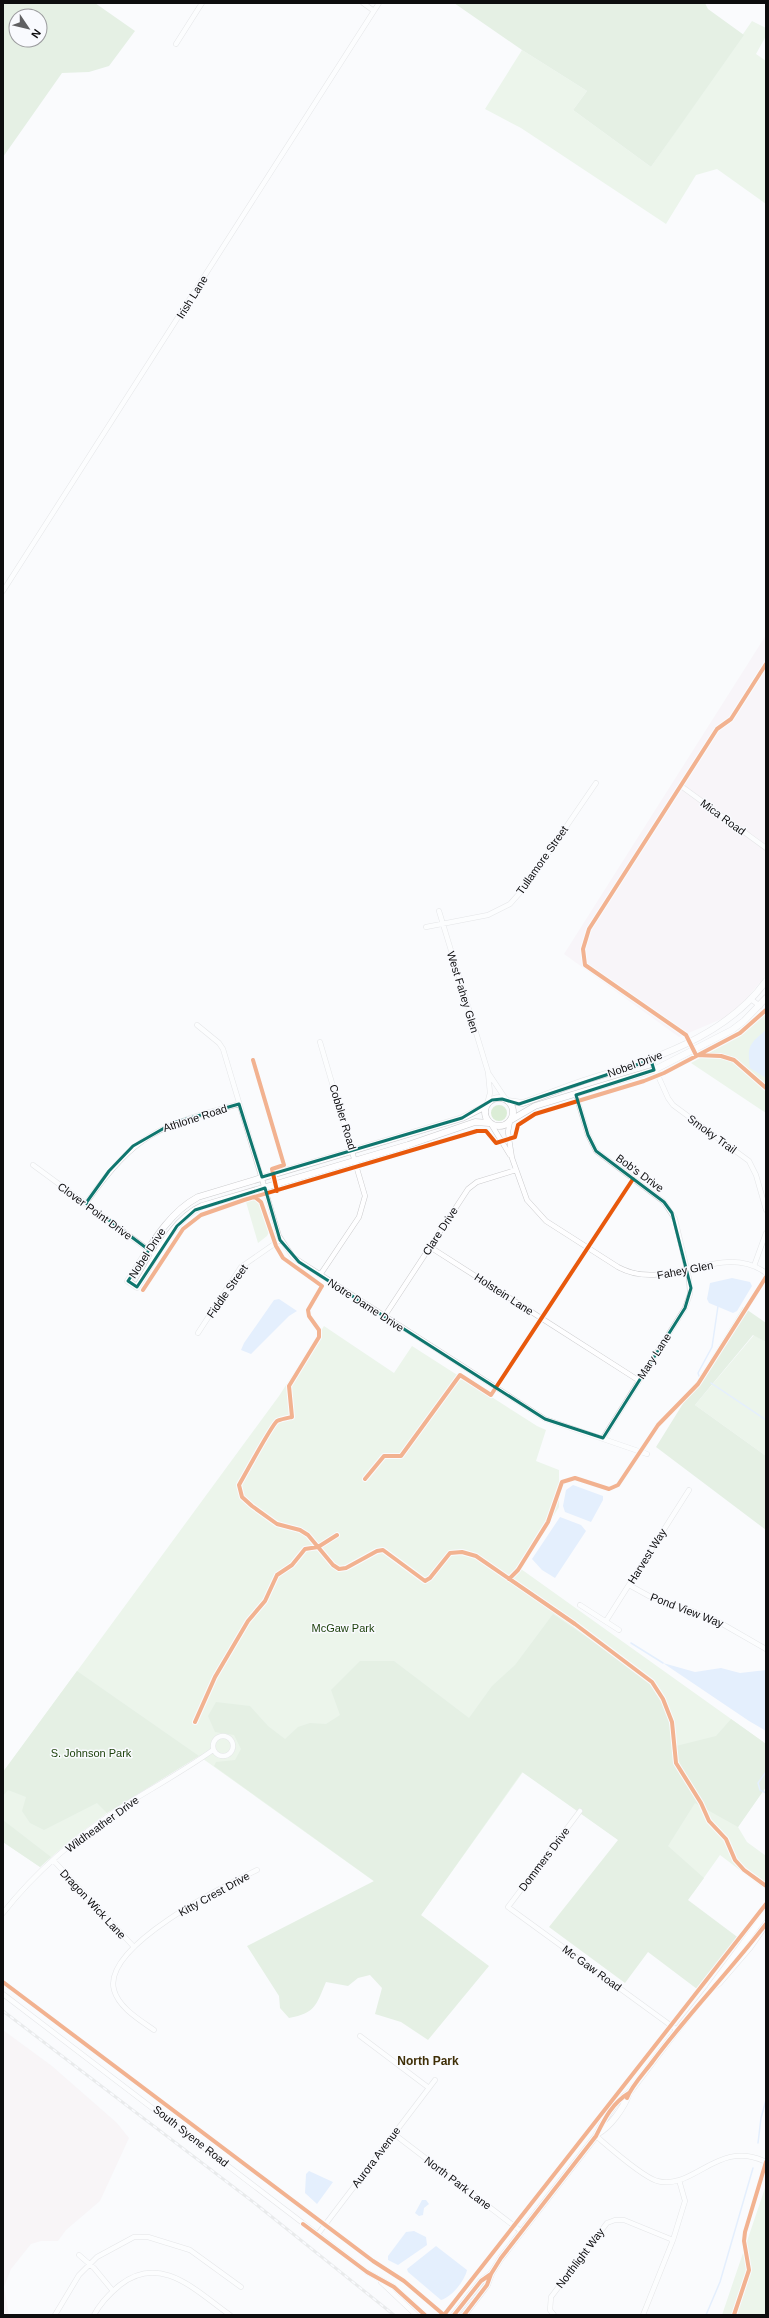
<svg xmlns="http://www.w3.org/2000/svg" width="769" height="2318" viewBox="0 0 769 2318" font-family="Helvetica,sans-serif">
  <style>
    .commercial { fill: #f7edf3 }
    .industrial { fill: #f6edf0 }
    .green { fill: #dbedd6 }
    .forest { fill: #cce2c6; fill-rule: evenodd }
    .water { fill: #cbdffd }
    .lines { fill: none; stroke-linecap: round; stroke-linejoin: round }
    .stream { stroke: #cbdffd; stroke-width: 1.5 }
    .street-casing { stroke: #ccccce; stroke-width: 5.5 }
    .secondary-casing { stroke: #ccccce; stroke-width: 7 }
    .street { stroke: #fefeff; stroke-width: 4.5 }
    .secondary { stroke: #fefeff; stroke-width: 6 }
    .rail-casing { stroke: #d6d7d8; stroke-width: 3 }
    .rail { stroke: #f9fafe; stroke-width: 1.5; stroke-dasharray: 4.5; stroke-linecap: butt }
    .cycleway-casing { stroke: #f9fafe; stroke-width: 6 }
    .cycleway { stroke: #e8590c; stroke-width: 4 }
    .marked { fill: none; stroke: #0f766e; stroke-width: 3; stroke-linejoin: round }
    .labels { text-anchor: middle; stroke-width: 3; stroke-linejoin: round; paint-order: stroke }
    .street-label { font-size: 11px; fill: #0d0d0e; stroke: #f9fafe }
    .park-label { font-size: 11px; fill: #1e420d; stroke: #f9fafe }
    .neighbourhood-label { font-size: 12px; font-weight: bold; fill: #3f2f06; stroke: #f9fafe }
  </style>
  <rect width="100%" height="100%" fill="#fafbfd"/>
  <!-- commercial -->
  <path class="commercial" d="M766,635V975L741,1005L724,1018L679,1037L564,954Z"/>
  <!-- industrial -->
  <path class="industrial" d="M3,2030L52,2066L117,2123L129,2138L100,2201L66,2230L58,2241H41L31,2244L11,2269L4,2287L9,2315H3Z"/>
  <!-- green -->
  <path class="green" d="M752,21L766,28V36L756,54L766,61V204L717,169L696,175L666,224L521,128L485,109L522,50L587,91L573,110L651,167Z
    M766,1013V1113L691,1063L739,1036Z
    M491 1113a8 8 0 1 1 16 0a8 8 0 1 1-16 0Z
    M255,1199L259,1202L269,1232L267,1236L258,1243L246,1202Z
    M324,1326L394,1373L412,1346L537,1426L546,1430L536,1461L559,1470V1507L521,1569L766,1744V1787L738,1827L747,1842L766,1856V1890L720,1855L693,1893L523,1772L421,1915L199,1756L107,1813L72,1839L40,1867L3,1842V1772L279,1396Z
    M754,1335L766,1342V1456L695,1405Z
    M766,2185V2315H722Z"/>
  <!-- forest -->
  <path class="forest" d="M3,3H95L135,31L109,66L89,72L62,73L3,157ZM16,16H40V40H16Z
    M454,3H705L708,9L744,35L651,167L573,110L587,91L522,50Z
    M743,1307L766,1323V1342L753,1335L695,1405L766,1456V1530L656,1447Z
    M553,1614L644,1676L657,1692L666,1710L671,1730L672,1747L716,1736L731,1719L766,1744V1787L738,1827L695,1803L668,1846L704,1878L688,1900L740,1939L697,1989L648,1952L625,1983L549,1927L618,1840L522,1772L421,1915L489,1966L428,2040L401,2022L375,2014L382,1988L370,1975L358,1978L348,1986L326,1982C316,2005 316,2013 289,2018L280,2008L279,1996L247,1946L374,1881L214,1766L216,1762L235,1760L241,1749L234,1735L215,1732L208,1716L216,1702L250,1706L268,1726L285,1739L298,1727L310,1723L326,1724L340,1715L331,1690L360,1661H394L469,1718L492,1686L515,1665Z
    M77,1671L199,1756L107,1813L97,1803L44,1830L30,1823L22,1811L26,1797L8,1790L3,1796V1772Z
    M3,1820L51,1857L40,1867L3,1842Z"/>
  <!-- water -->
  <path class="water" d="M766,1030V1078L750,1068C747,1046 749,1044 766,1030Z
    M732,1278L750,1282L752,1286L737,1311L733,1313L709,1303L707,1299L710,1283Z
    M279,1299L297,1311L289,1316L251,1354L241,1350L244,1343L274,1300Z
    M573,1485L603,1496V1500L591,1522L565,1512L563,1506L566,1490Z
    M560,1517L581,1525L586,1531L555,1578L542,1570L532,1559Z
    M663,1663L695,1672L721,1668L740,1673L766,1670V1731L749,1721Z
    M309,2171L333,2182L317,2204L305,2193L306,2174Z
    M422,2200H426L429,2204L424,2208L423,2215L419,2216L415,2213Z
    M414,2231L426,2237L427,2245L398,2265L388,2260V2256L406,2232Z
    M436,2246L467,2270C465,2280 452,2297 441,2300L408,2272L407,2269Z"/>
  <g class="lines">
    <!-- stream -->
    <path class="stream" d="M699,1376L698,1373L712,1347L718,1306
      M711,1383L766,1420
      M631,1643L663,1663
      M766,1772L758,1783L760,1790L766,1793
      M758,2143L761,2118L766,2100
      M706,2315L720,2282L753,2168"/>
    <defs>
      <path id="street" d="M363,3L374,11
        M176,44L202,3
        M3,591L379,3
        M681,786L766,848
        M439,911L488,1072L490,1093L487,1104
        M426,927L488,915L510,904L525,887L596,783
        M752,1000L760,1006
        M197,1025L219,1043L223,1049L279,1236L293,1257L545,1419L647,1454
        M651,1060L668,1098L673,1105L749,1161L756,1175L766,1210
        M489,1074L507,1101
        M576,1095L588,1135L596,1151L664,1202L675,1219L689,1278L690,1294L685,1308L603,1438
        M510,1121L508,1132L512,1158L527,1200L546,1221L618,1267C666,1294 722,1240 766,1273
        M491,1124L510,1155
        M33,1165L157,1256
        M86,1203C136,1133 158,1126 239,1104
        M430,1247L638,1380
        M754,1266L766,1233
        M320,1275L359,1217L365,1196L320,1042
        M384,1317L468,1189L477,1182L516,1170
        M198,1333L241,1267L280,1240
        M629,1585L649,1596L712,1618L766,1649
        M580,1605L619,1630
        M606,1621L689,1490
        M213 1746a10 10 0 1 1 20 0a10 10 0 1 1-20 0Z
        M580,1811L508,1907L677,2030
        M53,1860L134,1947
        M3,1913C36,1871 80,1834 125,1805C154,1787 185,1770 213,1750
        M3,1994L342,2253L367,2272L394,2287L425,2315
        M154,2030C140,2020 119,2008 114,1990C102,1946 224,1886 257,1870
        M360,2036L429,2088
        M394,2134L522,2232
        M596,2136C609,2147 641,2176 657,2181C694,2191 718,2138 766,2162
        M318,2234L435,2080
        M79,2255L94,2268L113,2291
        M381,2282L416,2315
        M55,2315L79,2275L97,2257L134,2237H148L190,2250L241,2287
        M94,2315C101,2302 109,2294 120,2285C161,2253 196,2291 230,2315
        M554,2315L550,2310L551,2297L607,2223L615,2220H624L673,2240
        M643,2315L673,2240L685,2201L679,2180"/>
      <path id="secondary" d="M485 1112a14 14 0 1 1 28 0a14 14 0 1 1-28 0Z
        M508,1101L523,1103C543,1096 563,1088 583,1081C648,1061 724,1039 766,981
        M486,1106L462,1118L198,1197C165,1215 148,1251 128,1281L137,1287C155,1259 171,1220 202,1206L408,1145L475,1122L489,1123
        M511,1120L535,1106L654,1070L732,1030L744,1021L766,998
        M711,1987L766,1913
        M597,2134C610,2127 624,2108 629,2093L677,2030L709,1990L719,1983L750,1947L766,1924
        M454,2315L481,2281L491,2274
        M464,2315L487,2285L491,2274L501,2258L596,2136C604,2120 612,2103 629,2093"/>
    </defs>
    <!-- street casing -->
    <use href="#street" class="street-casing"/>
    <!-- secondary casing -->
    <use href="#secondary" class="secondary-casing"/>
    <!-- street -->
    <use href="#street" class="street"/>
    <!-- secondary -->
    <use href="#secondary" class="secondary"/>
    <defs>
      <path id="rail" d="M3,2011L257,2205L394,2315"/>
    </defs>
    <!-- rail casing -->
    <use href="#rail" class="rail-casing"/>
    <!-- rail -->
    <use href="#rail" class="rail"/>
    <defs>
      <path id="cycleway" d="M766,664L731,719L717,729L589,929L583,949L585,965L686,1035L696,1055L721,1056L734,1060L766,1088
        M253,1060L284,1165L272,1169L277,1191
        M256,1198L261,1202L276,1246L283,1258L322,1286L308,1310L309,1316L319,1330V1337L289,1386L292,1417C287,1418 281,1419 277,1421C272,1425 244,1476 239,1485L242,1497L252,1506L277,1524L300,1530L308,1535L333,1565L339,1569L346,1568L377,1551L383,1550L425,1581L430,1578L450,1553L462,1552L476,1556L575,1624L652,1682L663,1699L672,1722L676,1763L701,1803L709,1821L726,1839L735,1860L744,1870L766,1886
        M143,1290L183,1229L201,1215L244,1200L477,1131H486L496,1143L515,1137L518,1125L535,1114L644,1081L664,1073L740,1033L766,1010
        M365,1479L384,1456H401L460,1375L491,1395L633,1179
        M509,1579L518,1570L548,1522L562,1482L575,1478L609,1489L618,1485L658,1425L698,1384L766,1277
        M195,1722L215,1677L248,1621L265,1601L277,1575L292,1565L305,1549L318,1547L337,1535
        M3,1982L373,2261L404,2281L444,2315
        M627,2098C632,2085 645,2072 653,2061C689,2013 730,1971 766,1924
        M303,2224L367,2272L394,2287L425,2315
        M444,2315L766,1904
        M454,2315L481,2281L491,2274
        M464,2315L487,2285L491,2274L501,2258L596,2136C604,2120 612,2103 629,2093
        M734,2315L749,2270L744,2241L745,2232L766,2162"/>
    </defs>
    <!-- cycleway casing -->
    <use href="#cycleway" class="cycleway-casing"/>
    <!-- cycleway -->
    <use href="#cycleway" class="cycleway"/>
  </g>
  <!-- marked area -->
  <path d="M0 0H769V2318H0ZM651,1060L654,1070L576,1095L588,1135L596,1151L664,1202L672,1213L691,1288L685,1308L603,1438L545,1419L299,1262L280,1240L265,1188L195,1210L177,1226L137,1287L128,1281L149,1250L86,1203L109,1171L133,1146L173,1123L239,1104L262,1177L462,1118L492,1100L502,1099L519,1104Z" fill="#fafbfd" fill-opacity=".55" fill-rule="evenodd"/>
  <path class="marked" d="M651,1060L654,1070L576,1095L588,1135L596,1151L664,1202L672,1213L691,1288L685,1308L603,1438L545,1419L299,1262L280,1240L265,1188L195,1210L177,1226L137,1287L128,1281L149,1250L86,1203L109,1171L133,1146L173,1123L239,1104L262,1177L462,1118L492,1100L502,1099L519,1104Z"/>
  <g class="labels">
    <!-- street labels -->
    <g class="street-label">
      <text transform="translate(192 297) rotate(-58)" y="4">Irish Lane</text>
      <text transform="translate(723 817) rotate(36)" y="4">Mica Road</text>
      <text transform="translate(542 860) rotate(-55)" y="4">Tullamore Street</text>
      <text transform="translate(463 992) rotate(73)" y="4">West Fahey Glen</text>
      <text transform="translate(635 1064) rotate(-20)" y="4">Nobel Drive</text>
      <text transform="translate(343 1117) rotate(73)" y="4">Cobbler Road</text>
      <text transform="translate(195 1118) rotate(-18)" y="4">Athlone Road</text>
      <text transform="translate(712 1134) rotate(36)" y="4">Smoky Trail</text>
      <text transform="translate(640 1173) rotate(36)" y="4">Bob's Drive</text>
      <text transform="translate(95 1211) rotate(36)" y="4">Clover Point Drive</text>
      <text transform="translate(440 1231) rotate(-57)" y="4">Clare Drive</text>
      <text transform="translate(147 1253) rotate(-57)" y="4">Nobel Drive</text>
      <text transform="translate(685 1270) rotate(-11)" y="4">Fahey Glen</text>
      <text transform="translate(227 1291) rotate(-55)" y="4">Fiddle Street</text>
      <text transform="translate(504 1294) rotate(33)" y="4">Holstein Lane</text>
      <text transform="translate(366 1305) rotate(33)" y="4">Notre Dame Drive</text>
      <text transform="translate(654 1356) rotate(-57)" y="4">Mary Lane</text>
      <text transform="translate(647 1556) rotate(-58)" y="4">Harvest Way</text>
      <text transform="translate(687 1610) rotate(21)" y="4">Pond View Way</text>
      <text transform="translate(102 1824) rotate(-36)" y="4">Wildheather Drive</text>
      <text transform="translate(544 1859) rotate(-53)" y="4">Dommers Drive</text>
      <text transform="translate(214 1894) rotate(-29)" y="4">Kitty Crest Drive</text>
      <text transform="translate(93 1904) rotate(47)" y="4">Dragon Wick Lane</text>
      <text transform="translate(592 1968) rotate(36)" y="4">Mc Gaw Road</text>
      <text transform="translate(191 2136) rotate(38)" y="4">South Syene Road</text>
      <text transform="translate(376 2157) rotate(-53)" y="4">Aurora Avenue</text>
      <text transform="translate(458 2183) rotate(37)" y="4">North Park Lane</text>
      <text transform="translate(580 2258) rotate(-53)" y="4">Northlight Way</text>
    </g>
    <!-- park labels -->
    <g class="park-label">
      <text x="343" y="1632">McGaw Park</text>
      <text x="91" y="1757">S. Johnson Park</text>
    </g>
    <!-- neighbourhood labels -->
    <g class="neighbourhood-label">
      <text x="428" y="2065">North Park</text>
    </g>
  </g>
  <!-- border -->
  <rect width="769" height="2318" fill="none" stroke="#0d0d0e" stroke-width="8"/>
  <!-- north arrow -->
  <g transform="translate(28 28) rotate(125)"><circle r="19" fill="#f9fafe" stroke="#9b9b9e"/>
  <path d="M0-3L7 15L0 10L-7 15Z" fill="#606062"/>
  <text y="-6" font-size="11" font-weight="bold" text-anchor="middle" fill="#0d0d0e">N</text>
  </g>
</svg>
